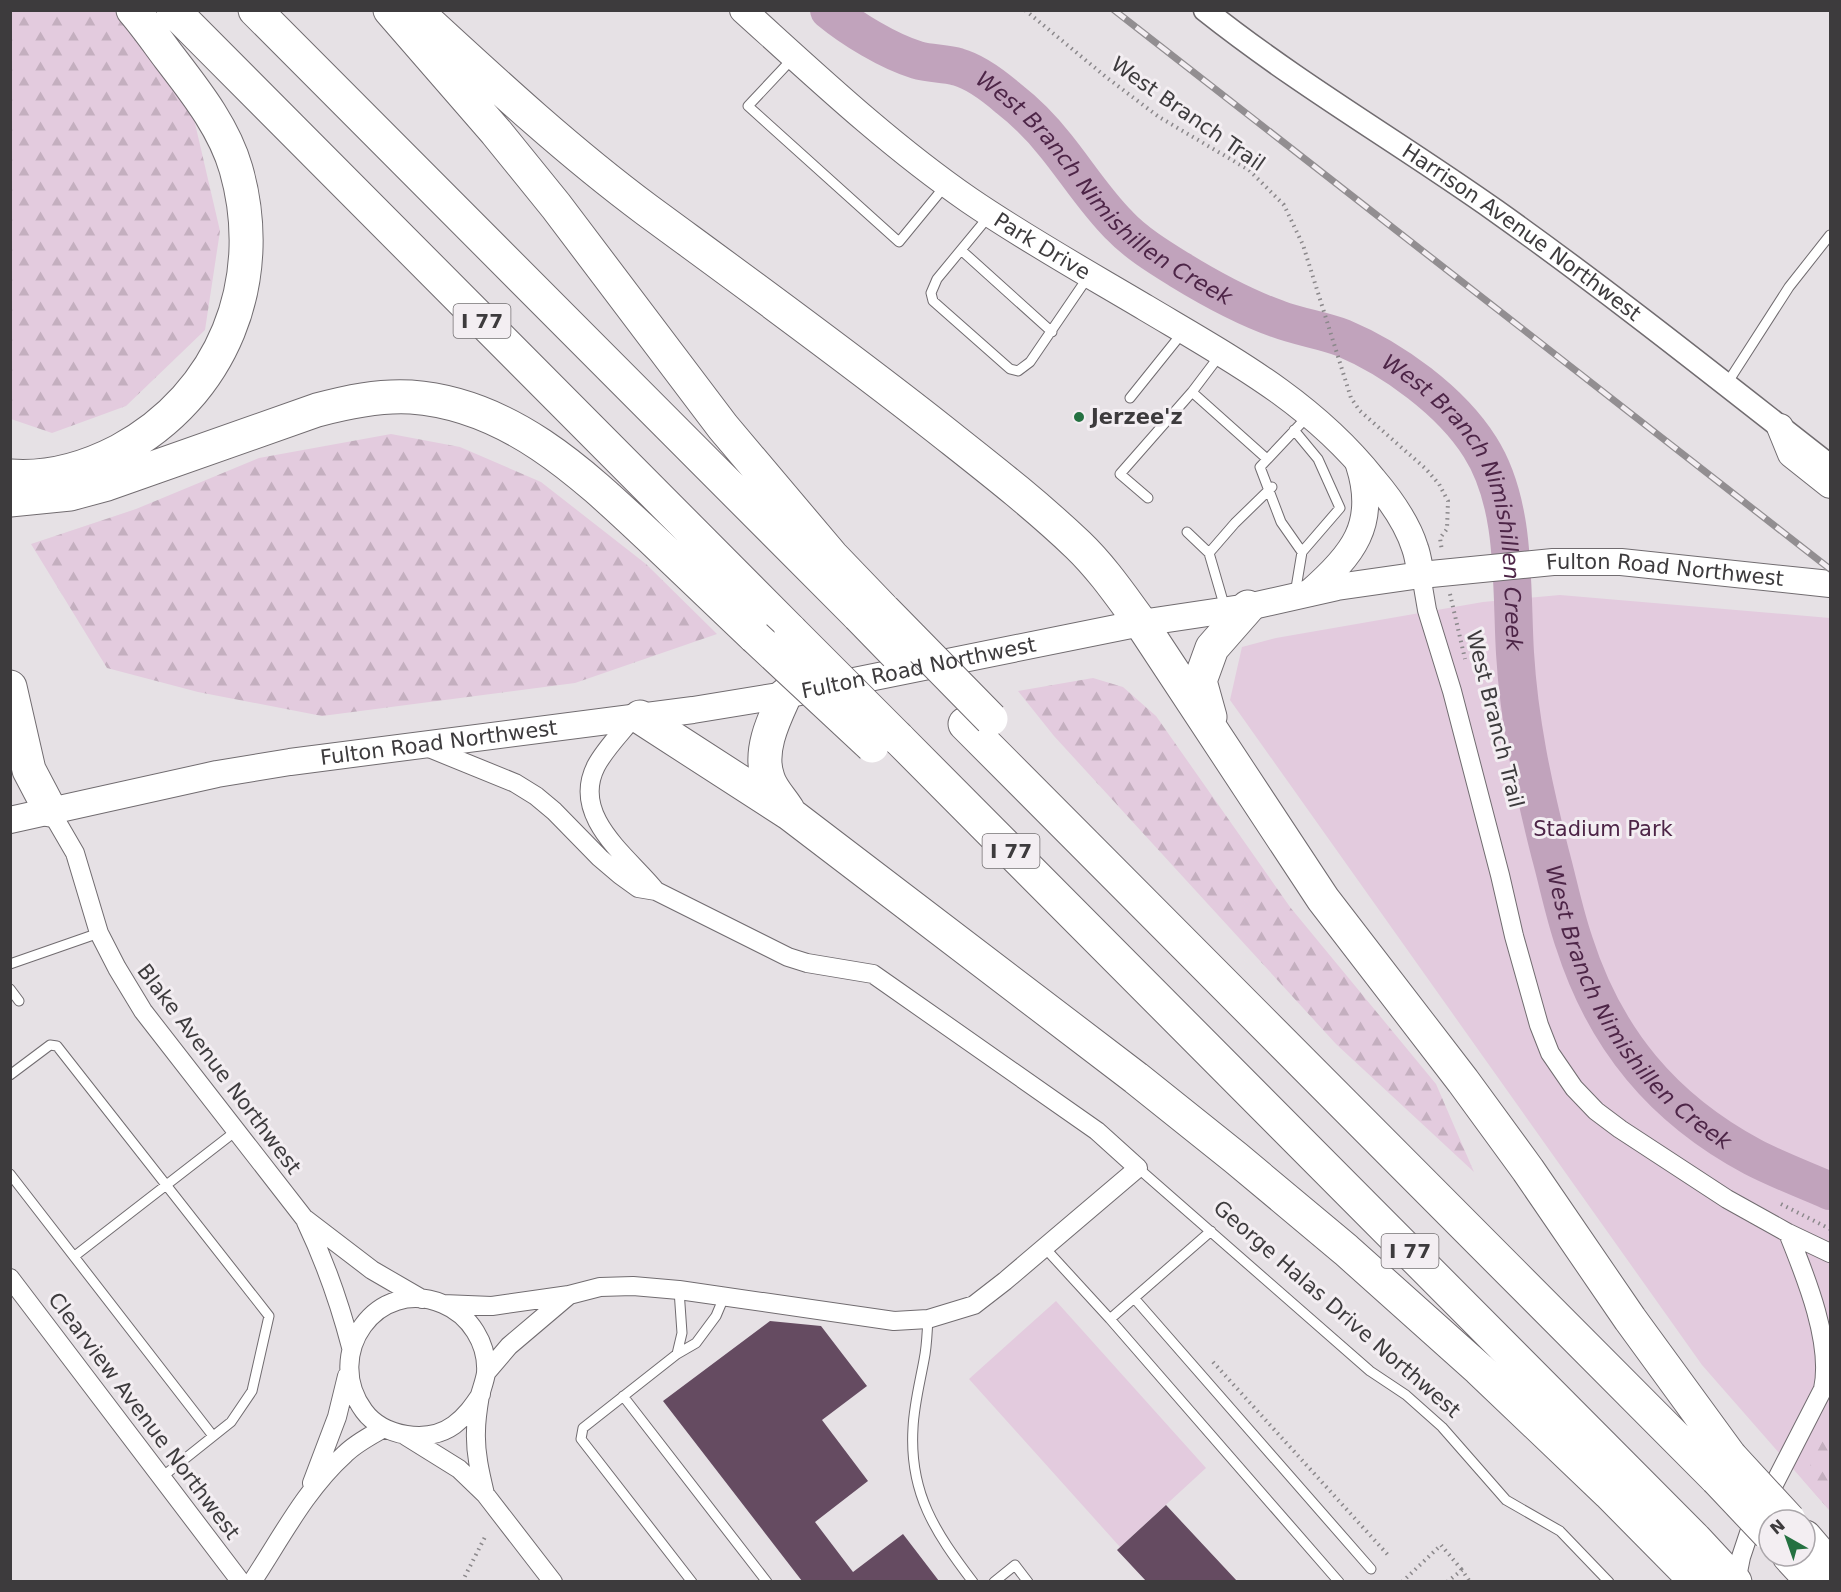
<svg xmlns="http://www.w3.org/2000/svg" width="1841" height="1592" viewBox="0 0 1841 1592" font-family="'DejaVu Sans',sans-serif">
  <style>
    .green { fill: #e3cbde }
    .forest { fill: url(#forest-firs) }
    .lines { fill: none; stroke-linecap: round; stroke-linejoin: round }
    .river { stroke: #c1a3bc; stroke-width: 38 }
    .building { fill: #654b61 }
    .service-casing { stroke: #716c70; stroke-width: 11 }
    .minor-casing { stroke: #716c70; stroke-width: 20 }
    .tertiary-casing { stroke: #716c70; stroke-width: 25 }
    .secondary-casing { stroke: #716c70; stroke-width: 28 }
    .motorway-casing { stroke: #716c70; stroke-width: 35 }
    .path { stroke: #8b888b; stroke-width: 4; stroke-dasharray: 1.5 4.5; stroke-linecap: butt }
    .service { stroke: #fff; stroke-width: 9 }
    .minor { stroke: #fff; stroke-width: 18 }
    .tertiary { stroke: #fff; stroke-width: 22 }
    .secondary { stroke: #fff; stroke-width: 26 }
    .motorway { stroke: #fff; stroke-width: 33 }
    .rail-casing { stroke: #928e91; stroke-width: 7 }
    .rail { stroke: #f3eef2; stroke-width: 4.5; stroke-dasharray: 14; stroke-linecap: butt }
    .motorway-bridge-casing { stroke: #716c70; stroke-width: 35; stroke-linecap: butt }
    .motorway-bridge { stroke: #fff; stroke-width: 33 }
    .poi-dot { fill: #247141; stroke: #f3eef2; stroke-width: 2 }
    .labels { text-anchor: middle; stroke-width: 6; stroke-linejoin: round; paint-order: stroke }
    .shield { fill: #f3eef2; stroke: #747173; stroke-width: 1.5 }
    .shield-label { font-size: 20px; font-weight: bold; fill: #3d3b3d }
    .street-label { font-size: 21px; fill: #3d3b3d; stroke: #f3eef2 }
    .poi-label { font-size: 21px; font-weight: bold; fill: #3d3b3d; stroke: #f3eef2; text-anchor: start }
    .park-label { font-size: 21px; fill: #4d2547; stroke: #f3eef2 }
    .water-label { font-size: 22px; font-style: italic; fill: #4d2547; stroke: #f3eef2 }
  </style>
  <defs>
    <pattern id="forest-firs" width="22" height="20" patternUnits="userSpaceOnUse" patternTransform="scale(1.5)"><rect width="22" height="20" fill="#e3cbde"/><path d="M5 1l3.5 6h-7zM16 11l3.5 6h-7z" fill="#c4afbf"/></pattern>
  </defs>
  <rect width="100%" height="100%" fill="#e6e1e5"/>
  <!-- green -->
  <path class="green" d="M1560,595L1830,618V1511L1702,1365L1230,700L1242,647L1276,638L1483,602Z
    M1056,1301L1206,1468L1120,1547L969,1379Z"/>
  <!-- forest -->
  <path class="forest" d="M11,11H114L137,33L194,119L220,231L205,330L126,406L52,433L11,419Z
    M391,434L460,447L541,482L646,564L717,634L575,683L322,716L198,692L107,668L31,544L136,509L259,458Z
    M1093,678L1123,687L1156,716L1290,907L1436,1084L1474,1172L1336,1044L1054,736L1018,691Z
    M1830,1426V1511L1803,1480Z"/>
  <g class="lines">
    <!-- river -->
    <path class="river" id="s1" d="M829,10C852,29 888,51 917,60C930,64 945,63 958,67C976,72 994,86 1008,98C1026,112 1042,128 1056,146C1077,172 1095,201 1119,225C1136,243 1159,257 1180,270C1211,289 1244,307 1278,319C1299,327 1322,330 1343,338C1393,359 1451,401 1480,447C1517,505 1511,587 1515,653C1519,721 1533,786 1550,853C1558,882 1564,913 1574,942C1605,1039 1663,1109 1753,1157C1778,1170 1805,1180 1830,1191"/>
  </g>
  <!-- building -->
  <path class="building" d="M770,1321L821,1326L867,1386L822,1420L868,1481L815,1522L853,1572L903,1534L939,1581H802L663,1401Z
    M1166,1505L1237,1581H1146L1117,1550Z"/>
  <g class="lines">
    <defs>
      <path id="service" d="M794,57L748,106L899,242L945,186
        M989,216L937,279L931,293L933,301L1010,369L1018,371L1030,362L1088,277
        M961,250L1052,332
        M1220,355L1192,392L1267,459
        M1726,385L1789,287L1830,235
        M1130,398L1183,332
        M1294,430L1318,459L1340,508L1302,552
        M1148,498L1120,474L1192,392
        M1187,532L1209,553
        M1295,594L1302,552L1281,522L1260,467L1308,416
        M1225,608L1209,553L1235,523L1272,487
        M10,964L99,933
        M10,989L19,1001
        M10,1075L50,1045L57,1046L269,1316L252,1391L231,1422L162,1477
        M1138,1168L1370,1371L1406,1395L1442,1427L1506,1500L1560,1531L1609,1582
        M10,1174L213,1436
        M1044,1247L1110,1319L1339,1582
        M76,1255L236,1131
        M1134,1298L1371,1569
        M928,1319C927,1332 927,1346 924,1360C920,1382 914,1405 913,1428C909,1493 935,1532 973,1582
        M1110,1319L1211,1231
        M677,1354L682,1333L679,1290
        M623,1396L767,1582
        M692,1582L581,1439L583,1428L677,1354L696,1343L716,1316L724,1297
        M994,1582L1015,1565L1028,1582"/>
      <path id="minor" d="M1421,575L1427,610L1452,691L1500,875L1514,936L1539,1025L1550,1053L1574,1088L1596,1111L1620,1129L1727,1199L1788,1233L1830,1253
        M633,718C621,733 605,749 596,766C570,817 629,857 656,891
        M424,746L515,783L536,796L554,811L600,858L620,875L638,888L656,891L788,957L807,963L873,974L1097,1131L1138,1168L1005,1281L974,1305L928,1319L894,1321L679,1290L633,1286L600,1287L569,1295L492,1306L443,1304
        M50,810L75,853L99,933L117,968L143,1011L304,1218L372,1270L422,1299
        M306,1222C326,1264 339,1301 351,1347
        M1788,1233C1805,1275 1833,1343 1823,1389
        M10,1278L241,1582
        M486,1373L509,1346L568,1296
        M481,1394C473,1406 466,1416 454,1425C428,1444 383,1437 364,1411C322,1354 377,1276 443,1304C470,1315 488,1344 486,1373C485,1380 482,1388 480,1395C478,1407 476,1419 476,1431C475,1452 480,1473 485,1494
        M406,1436L459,1469L485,1494L553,1582
        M312,1483L337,1417L347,1376
        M252,1582C281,1538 306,1489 345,1454C356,1443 370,1436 384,1428
        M1736,1582L1741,1557L1749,1533L1823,1389L1830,1383"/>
      <g id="tertiary">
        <path id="s2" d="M1205,10C1298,84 1400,143 1496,211C1610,292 1720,380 1830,466"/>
      </g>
      <g id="secondary">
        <path id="s3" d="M743,10C816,76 888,144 969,200C1026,239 1087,273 1146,308C1230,358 1311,401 1373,479C1390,499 1407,522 1415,548C1418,556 1419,566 1421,575"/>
        <path d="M1780,427L1791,454L1830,485"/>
        <path d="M1309,593C1353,555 1378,524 1359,465"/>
        <path id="s4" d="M10,820L217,774L290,762L693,710L785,695L1141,623L1248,607L1337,587L1421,575L1553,562H1621L1830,584"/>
      </g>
      <path id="motorway" d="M173,10L791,631
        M255,10L859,616
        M390,10L496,132L556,206L723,427L832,556L881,607
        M415,10C490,79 565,149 647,210C745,282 843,353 938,428C986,466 1034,503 1078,545C1102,568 1121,596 1141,623L1323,899L1463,1081L1528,1170L1630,1319L1730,1456
        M10,476C48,479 86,468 119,451C223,395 268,281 236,169C224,127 195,91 169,57C157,41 146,25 133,10
        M10,500L70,494L107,484L317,410C347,402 379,395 411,397C509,404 581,472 649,536C684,569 719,603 755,637
        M10,687L29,770L50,810
        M785,695C774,719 758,751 768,778C771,789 782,800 788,810
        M640,717L790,814L1136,1078L1236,1158L1346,1250L1479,1369L1609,1493L1697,1582
        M1210,717L1200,681L1212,648L1248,607
        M965,724L1717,1479
        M898,738L1695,1539L1735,1582
        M1805,1537L1830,1566
        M1789,1556L1813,1582"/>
    </defs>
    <!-- service casing -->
    <use href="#service" class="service-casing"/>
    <!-- minor casing -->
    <use href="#minor" class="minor-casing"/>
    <!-- tertiary casing -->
    <use href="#tertiary" class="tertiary-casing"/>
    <!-- secondary casing -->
    <use href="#secondary" class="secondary-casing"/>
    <!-- motorway casing -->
    <use href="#motorway" class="motorway-casing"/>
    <!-- path -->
    <path class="path" d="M1025,10L1106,77L1159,117L1249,170L1284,205L1303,245L1351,398L1360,411L1426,469L1439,484L1448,501L1447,529L1440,538L1442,551
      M1450,594L1465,659
      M1781,1204L1830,1229
      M1213,1362L1388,1555
      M462,1582L485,1537
      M1402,1582L1441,1545L1462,1570
      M1447,1582L1462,1570L1470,1582"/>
    <!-- service -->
    <use href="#service" class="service"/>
    <!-- minor -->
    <use href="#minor" class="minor"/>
    <!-- tertiary -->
    <use href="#tertiary" class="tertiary"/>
    <!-- secondary -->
    <use href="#secondary" class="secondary"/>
    <!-- motorway -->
    <use href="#motorway" class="motorway"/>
    <defs>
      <path id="rail" d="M1114,10L1830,569"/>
    </defs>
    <!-- rail casing -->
    <use href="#rail" class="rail-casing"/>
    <!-- rail -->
    <use href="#rail" class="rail"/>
    <defs>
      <path id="motorway-bridge" d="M884,610L991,719
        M859,616L896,654
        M791,631L898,738
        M755,637L872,746
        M1730,1456L1789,1520
        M1717,1479L1769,1534"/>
    </defs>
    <!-- motorway-bridge casing -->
    <use href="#motorway-bridge" class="motorway-bridge-casing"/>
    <!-- motorway-bridge -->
    <use href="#motorway-bridge" class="motorway-bridge"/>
  </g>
  <!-- markers -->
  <circle class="poi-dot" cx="1079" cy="417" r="6"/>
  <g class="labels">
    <!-- shield labels -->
    <g class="shield">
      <rect x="453.5" y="304" width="57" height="34" rx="4.5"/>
      <rect x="982.5" y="834" width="57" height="34" rx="4.5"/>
      <rect x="1381.5" y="1234" width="57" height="34" rx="4.5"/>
    </g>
    <g class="shield-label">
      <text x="482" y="328">I 77</text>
      <text x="1011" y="858">I 77</text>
      <text x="1410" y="1258">I 77</text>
    </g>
    <!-- street labels -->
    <g class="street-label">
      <text transform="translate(1188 114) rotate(35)" y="7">West Branch Trail</text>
      <text dy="7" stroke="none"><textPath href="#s2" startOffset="387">Harrison Avenue Northwest</textPath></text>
      <text dy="7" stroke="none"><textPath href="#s3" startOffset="382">Park Drive</textPath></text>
      <text dy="7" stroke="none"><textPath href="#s4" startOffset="1678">Fulton Road Northwest</textPath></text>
      <text dy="7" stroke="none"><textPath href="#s4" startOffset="922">Fulton Road Northwest</textPath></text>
      <text transform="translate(1495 719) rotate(76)" y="7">West Branch Trail</text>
      <text dy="7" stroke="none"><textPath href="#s4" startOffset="436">Fulton Road Northwest</textPath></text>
      <text transform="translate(219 1069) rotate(53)" y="7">Blake Avenue Northwest</text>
      <text transform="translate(1337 1309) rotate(41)" y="7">George Halas Drive Northwest</text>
      <text transform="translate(144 1416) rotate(53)" y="7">Clearview Avenue Northwest</text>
    </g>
    <!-- poi labels -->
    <g class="poi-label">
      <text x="1091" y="424">Jerzee'z</text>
    </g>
    <!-- park labels -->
    <g class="park-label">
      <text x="1603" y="836">Stadium Park</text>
    </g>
    <!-- water labels -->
    <g class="water-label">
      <text dy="8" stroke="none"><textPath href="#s1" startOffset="336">West Branch Nimishillen Creek</textPath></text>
      <text dy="8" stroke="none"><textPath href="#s1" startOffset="842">West Branch Nimishillen Creek</textPath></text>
      <text dy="8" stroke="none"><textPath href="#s1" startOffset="1400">West Branch Nimishillen Creek</textPath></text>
    </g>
  </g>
  <!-- border -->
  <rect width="1841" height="1592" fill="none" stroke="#3d3b3d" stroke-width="24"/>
  <!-- north arrow -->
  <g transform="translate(1787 1538) rotate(320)"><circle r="28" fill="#f3eef2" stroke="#aaa6aa" stroke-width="1.5"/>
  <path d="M0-4.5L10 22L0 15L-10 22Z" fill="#247141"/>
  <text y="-9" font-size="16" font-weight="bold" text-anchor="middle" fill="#3d3b3d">N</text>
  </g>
</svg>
